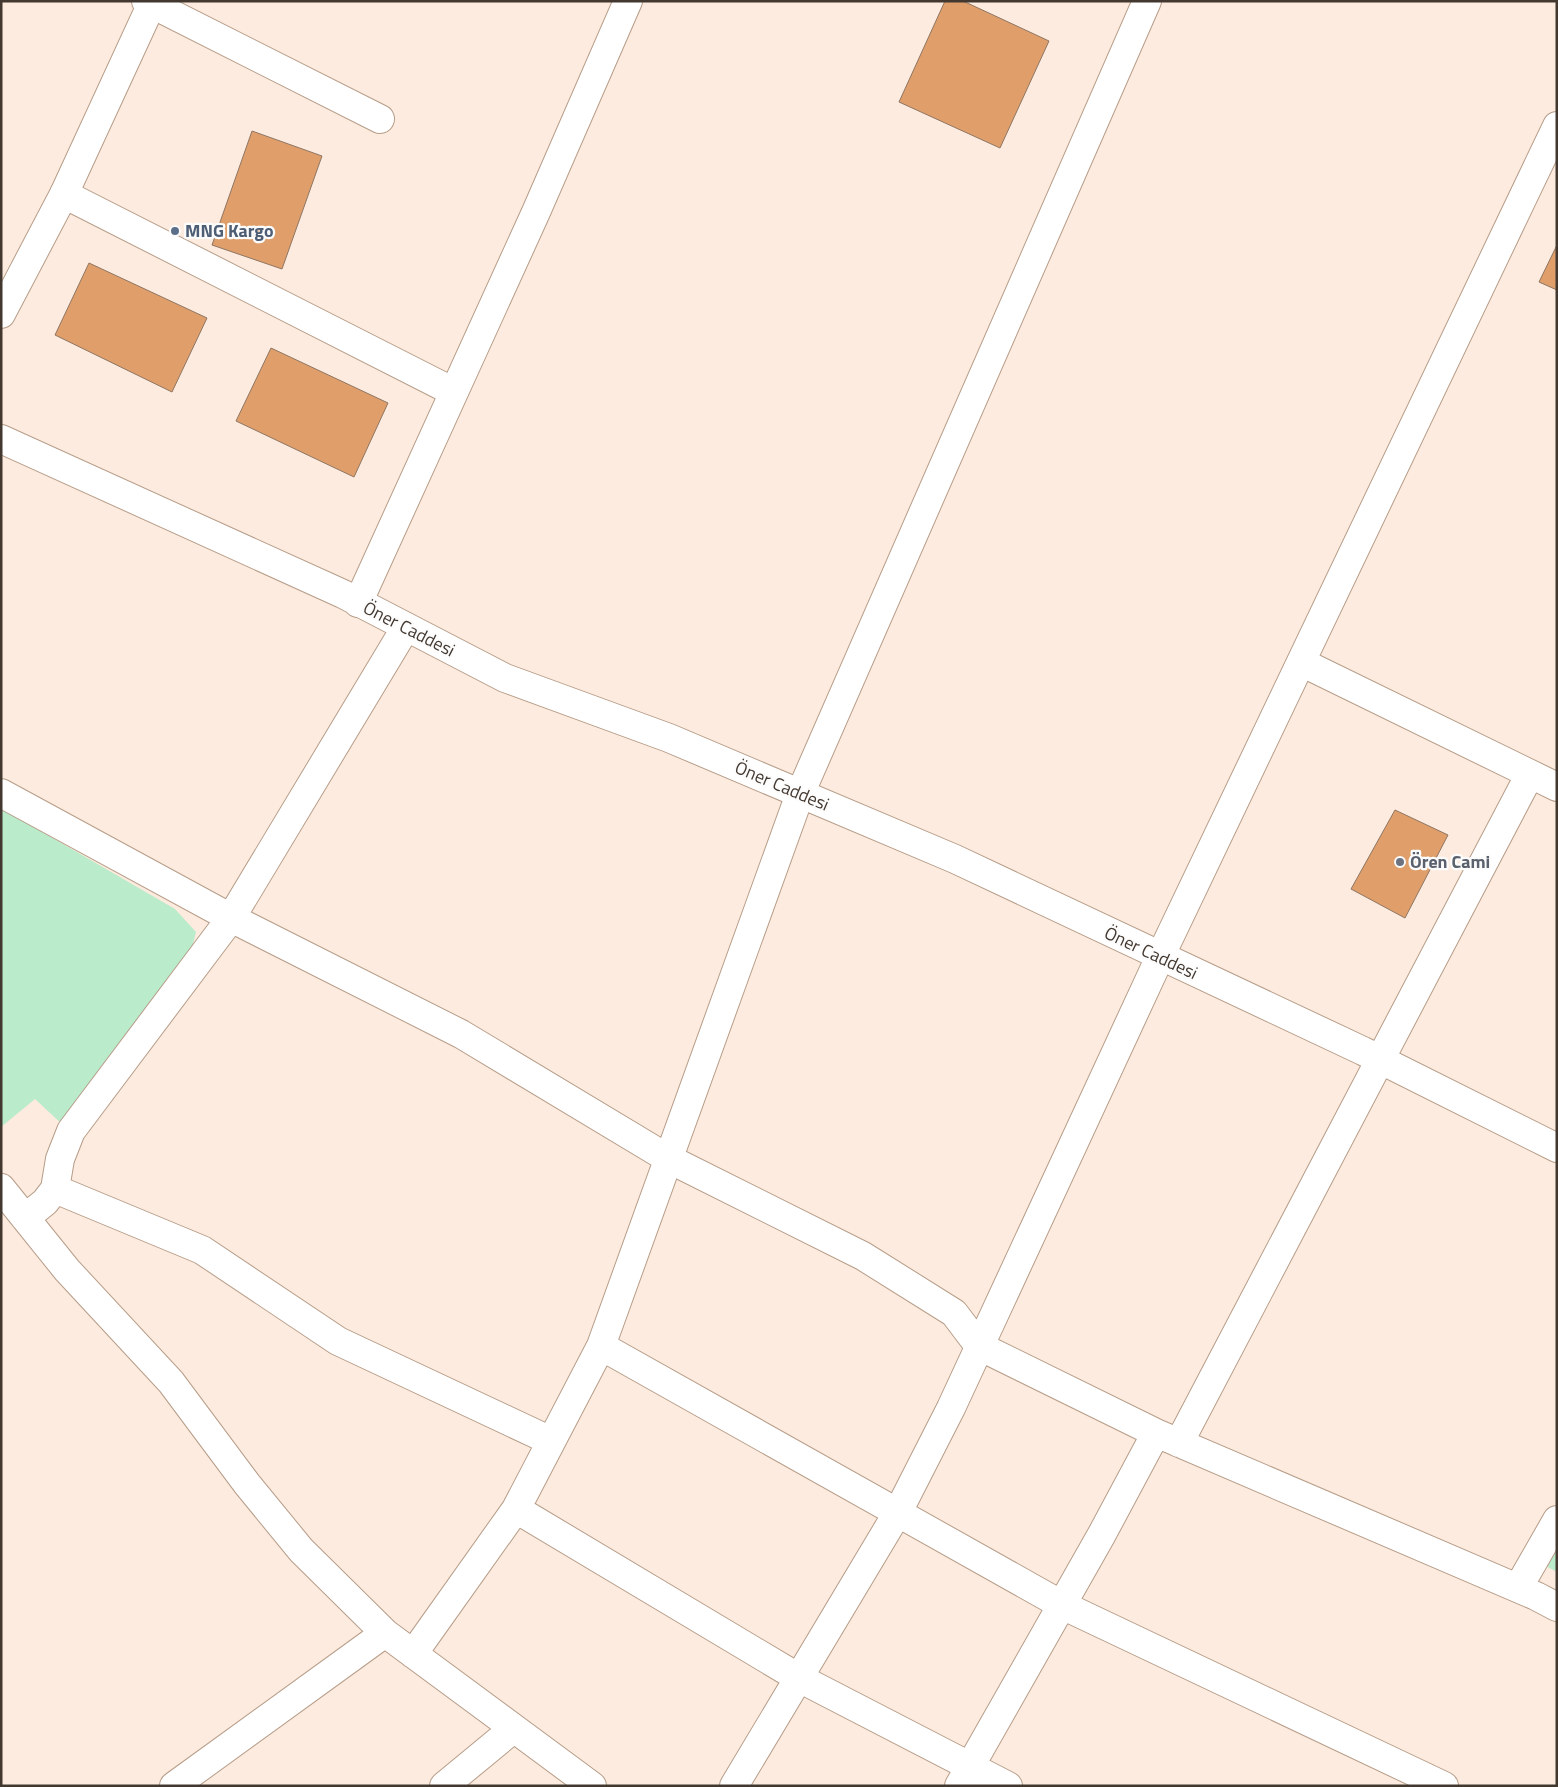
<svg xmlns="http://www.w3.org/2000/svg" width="1558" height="1787" viewBox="0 0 1558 1787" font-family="'Titillium Web',sans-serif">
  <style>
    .green { fill: #baebcb }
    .building { fill: #df9e6a; stroke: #8f7663 }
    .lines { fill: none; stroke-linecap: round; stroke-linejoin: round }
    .minor-casing { stroke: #b79d89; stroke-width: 30 }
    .tertiary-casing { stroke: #b79d89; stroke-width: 30 }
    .minor { stroke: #fff; stroke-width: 28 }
    .tertiary { stroke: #fff; stroke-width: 28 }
    .service-dot { fill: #5c6f8a; stroke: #fcfcfc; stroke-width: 2 }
    .worship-dot { fill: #6b7280; stroke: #fcfcfc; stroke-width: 2 }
    .labels { text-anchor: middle; stroke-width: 4.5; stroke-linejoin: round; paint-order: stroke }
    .service-label { font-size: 18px; font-weight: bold; fill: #4e5e75; stroke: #fcfcfc; text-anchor: start }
    .street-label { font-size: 18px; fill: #433830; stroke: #fcfcfc }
    .worship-label { font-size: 18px; font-weight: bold; fill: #5b616d; stroke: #fcfcfc; text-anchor: start }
  </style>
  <rect width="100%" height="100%" fill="#fcebde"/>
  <!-- green -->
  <path class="green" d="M1,808L175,909L196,932L191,952L64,1126L35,1099L1,1127Z
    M1557,1542V1572L1544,1565Z"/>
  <!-- building -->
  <path class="building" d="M945,1H963L1049,41L1000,148L899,102Z
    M252,131L322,156L282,269L212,245Z
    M1557,245V290L1539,282Z
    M89,263L207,318L172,392L55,335Z
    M271,348L388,403L354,477L236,421Z
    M1395,810L1448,835L1405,918L1351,889Z"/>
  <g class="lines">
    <defs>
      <path id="minor" d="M146,1L380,119
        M64,194L454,392
        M358,603L536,212L628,1
        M1301,662L1557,787
        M1,793L231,918L461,1034L669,1159L863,1256L954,1313L979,1346L1156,1433L1536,1596L1557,1607
        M1,1188L67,1270L171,1382L247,1484L301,1550L385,1633L592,1786
        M55,1189L60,1159L71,1131L231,918L406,627
        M25,1218L45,1202L55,1189L202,1250L338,1341L551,1441
        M601,1346L1062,1605L1444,1786
        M1179,1443L1530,774
        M516,1509L799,1678L1008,1786
        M1518,1588L1557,1520
        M413,1654L516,1509L601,1346L800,794L1147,1
        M174,1786L385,1633
        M444,1786L513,1729
        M734,1786L898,1512L951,1408L1160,957L1557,126
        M959,1786L1102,1534L1156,1433"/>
      <path id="tertiary" d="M1,314L64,194L153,1
        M1,439L343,594L505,678L669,738L955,859L1363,1051L1557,1148"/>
    </defs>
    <!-- minor casing -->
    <use href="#minor" class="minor-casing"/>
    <!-- tertiary casing -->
    <use href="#tertiary" class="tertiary-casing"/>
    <!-- minor -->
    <use href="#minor" class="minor"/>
    <!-- tertiary -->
    <use href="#tertiary" class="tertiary"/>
  </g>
  <!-- markers -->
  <circle class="service-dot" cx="175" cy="231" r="5"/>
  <circle class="worship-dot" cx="1400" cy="862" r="5"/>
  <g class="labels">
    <!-- service labels -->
    <g class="service-label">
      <text x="185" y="237">MNG Kargo</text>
    </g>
    <!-- street labels -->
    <g class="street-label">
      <text transform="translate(409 629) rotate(27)" y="6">Öner Caddesi</text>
      <text transform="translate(782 786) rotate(23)" y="6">Öner Caddesi</text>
      <text transform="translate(1151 953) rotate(25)" y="6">Öner Caddesi</text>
    </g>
    <!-- worship labels -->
    <g class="worship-label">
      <text x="1410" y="868">Ören Cami</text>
    </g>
  </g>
  <!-- border -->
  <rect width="1558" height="1787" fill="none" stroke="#433830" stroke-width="5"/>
</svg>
